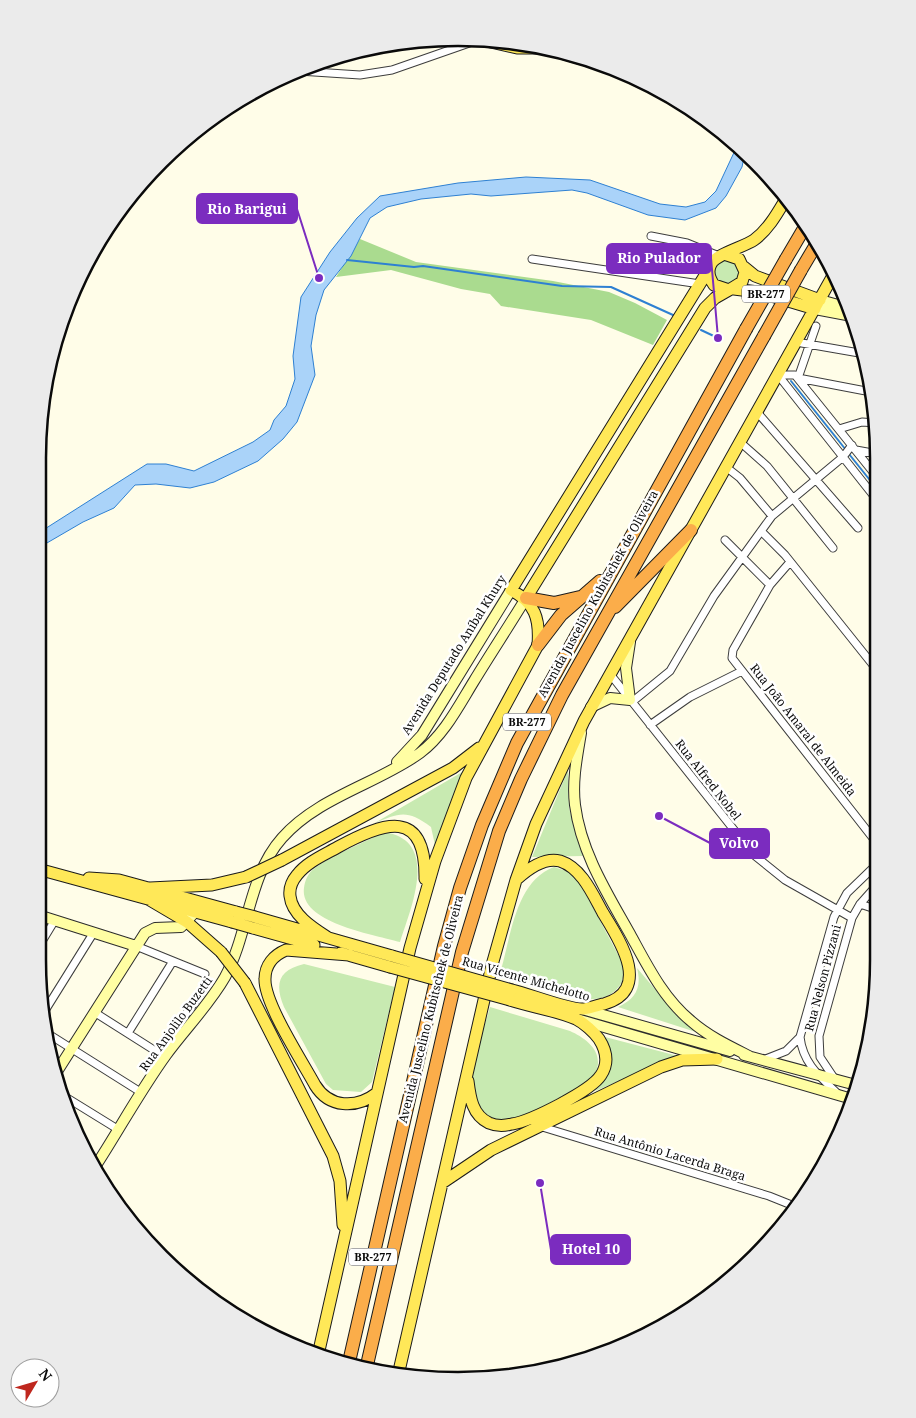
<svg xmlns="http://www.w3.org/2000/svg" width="916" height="1418" viewBox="0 0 916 1418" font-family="'Noto Serif',serif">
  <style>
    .green { fill: #c8eab1 }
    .forest { fill: #aadb8f }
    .water { fill: #aad3f9; stroke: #2e80d2 }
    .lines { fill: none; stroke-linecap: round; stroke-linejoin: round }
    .stream { stroke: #2e80d2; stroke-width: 2 }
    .street-casing { stroke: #3d3d3d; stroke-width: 9 }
    .secondary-casing { stroke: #2c2c2c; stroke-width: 12 }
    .primary-casing { stroke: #1b1b1b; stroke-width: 13 }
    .highway-casing { stroke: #1b1b1b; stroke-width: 14 }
    .street { stroke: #fff; stroke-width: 7 }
    .secondary { stroke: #fffea3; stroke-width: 10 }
    .primary { stroke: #ffe858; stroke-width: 11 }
    .highway { stroke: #fbad4a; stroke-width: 12 }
    .primary-bridge-casing { stroke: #1b1b1b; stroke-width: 13; stroke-linecap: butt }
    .highway-bridge-casing { stroke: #1b1b1b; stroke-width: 14; stroke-linecap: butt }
    .primary-bridge { stroke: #ffe858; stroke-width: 11 }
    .highway-bridge { stroke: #fbad4a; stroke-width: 12 }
    .labels { text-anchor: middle; stroke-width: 5; stroke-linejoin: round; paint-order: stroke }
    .shield { fill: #fff; stroke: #545454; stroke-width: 1 }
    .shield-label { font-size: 11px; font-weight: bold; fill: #0a0a0a }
    .street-label { font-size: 12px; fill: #0a0a0a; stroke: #fff }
    .rim { fill: none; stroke: #0a0a0a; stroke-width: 2.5 }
    .leader { fill: none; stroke: #7b2cbf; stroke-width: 2 }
    .callout-dot { fill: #7b2cbf; stroke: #fff; stroke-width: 2 }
    .callout { fill: #7b2cbf; stroke: #7b2cbf; stroke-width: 2 }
    .callout-label { font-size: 14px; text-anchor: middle; font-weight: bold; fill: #fff }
  </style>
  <rect width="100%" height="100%" fill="#fffde8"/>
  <!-- green -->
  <path class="green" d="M714 272a13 13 0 1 1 26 0a13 13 0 1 1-26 0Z
    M568,770L569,808L583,856L532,857Z
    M464,771L435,845L431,827C406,809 400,813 373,824Z
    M389,833C439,844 410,910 400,942C376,935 299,923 304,888C305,880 308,873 315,868C333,854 359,845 380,834Z
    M554,867L573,873L580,883L623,964C628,987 609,1001 586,999C579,999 570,994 563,992C543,985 522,977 501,970C511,935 516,881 554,867Z
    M304,964L395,987L372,1082L361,1092L333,1090L326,1084L284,1007C274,983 279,970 304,964Z
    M637,968L665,1001L699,1033L618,1007C636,999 642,987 637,968Z
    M490,1007L570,1031C583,1037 599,1047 598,1064C596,1083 567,1093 553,1101C541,1108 529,1116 515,1120C487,1128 472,1102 473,1077C474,1056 484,1028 490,1007Z
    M605,1037L678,1056L595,1091C613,1071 614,1062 605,1037Z"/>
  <!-- forest -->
  <path class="forest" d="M360,239L416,262L553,281L609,292L635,303L667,320L653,345L591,320L501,306L490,294L461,289L391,270L336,277Z"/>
  <!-- water -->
  <path class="water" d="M738,144L745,152L742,167L726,196L716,208L685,220L648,215L587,193L572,190L491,196L471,194L421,199L387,207L370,218L351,256L324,290L316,315L311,346L315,375L297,422L283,439L258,461L214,482L190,488L156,484L135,485L114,508L83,522L40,547V532L147,464H166L194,471L253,442L270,430L274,420L286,406L295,379L293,356L301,297L330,252L357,218L380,196L458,183L526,177L590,180L660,204L686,207L705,202L716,191Z"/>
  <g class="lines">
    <!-- stream -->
    <path class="stream" d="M347,260L414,267L423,266L562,286L611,287L673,315
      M701,330L718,338
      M791,381L846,450
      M849,454L877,489"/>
    <defs>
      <path id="street" d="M299,71L360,75L392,70L478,40
        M651,236L687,243L719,256
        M532,259L700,284
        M816,326L798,378L871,392
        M796,342L865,354
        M778,375L877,500
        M778,375H795L877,477
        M757,412L858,528
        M839,429L862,422L876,423
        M740,442L767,466L833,548
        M856,450L878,454
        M726,467L740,478L772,516
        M761,531L785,555L877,670
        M725,540L770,585
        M790,562L770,585L733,650L732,658L876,842
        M610,674L754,855L785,880L852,918
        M632,702L670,671L714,596L772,516L843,457L852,445
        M650,725L690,697L742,671
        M860,904L875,909
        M136,946L205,974
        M38,948L55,920
        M46,1009L94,932
        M94,1012L165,1057
        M128,1033L173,961
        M50,1035L142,1093
        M165,1056L166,1044L207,983
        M763,1060L786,1051L800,1037
        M834,1078L820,1057L819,1036L852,918L860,904L876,886
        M59,1093L119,1130
        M837,1093C819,1076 803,1063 800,1037L834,917L847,893L876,865
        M539,1126L769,1196L794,1206"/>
      <path id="secondary" d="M820,300L849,308
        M815,309L852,316
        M591,707L610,698L630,700L626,668L630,642
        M581,733C577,757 572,781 575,805C581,852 607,893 630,934C647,965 663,998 691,1021C708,1036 729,1046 749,1056
        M397,762L422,735L511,590
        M38,915L136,946
        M582,1009L730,1051
        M580,1020L852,1099
        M744,1055L856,1085
        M56,1073L145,933L155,928L181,927L195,912
        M95,1167C119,1130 140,1091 166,1055C185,1029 209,1005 225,977C249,933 248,876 282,838C318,797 377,784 420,753C444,735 458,707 474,681C491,653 509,626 526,598"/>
      <path id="primary" d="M482,40L517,48H542
        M540,47L610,67
        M724,254L739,259L745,272L742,282L729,290L714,285C709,278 707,271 711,264C716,254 744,247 754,240C769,229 778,212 787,197
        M744,267L755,276L820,300
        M734,289L758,292L815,309
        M526,598L705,308L715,298L729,290
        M282,860L453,768L479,748
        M38,869L232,922
        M89,878L119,880L236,912
        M255,917L392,956
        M253,928L314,945
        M327,937C313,928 292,915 290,896C289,888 292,881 297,875C307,862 324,855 338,847C384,822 426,807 425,879
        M221,952L187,922L148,899L150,888L212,885L246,877
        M341,953L390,967
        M349,955L286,950C274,955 265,965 265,979C264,1003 302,1061 315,1085C329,1108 356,1109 377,1093
        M245,983L333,1156L340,1181L343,1225
        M512,990C529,994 567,1009 582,1009C588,1009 597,1005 604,1004C653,990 619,939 603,913C593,895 582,868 560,861C544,857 528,869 517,879
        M468,1081C470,1097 472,1115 489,1123C496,1126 504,1126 512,1124C531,1121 591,1091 601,1075C609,1063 606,1050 599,1039C594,1032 584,1023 576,1019C555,1010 531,1007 510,1000
        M442,1183L491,1150L661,1067L682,1060L717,1059
        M318,1355L410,948L435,861L466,778L538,645C540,618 535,603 511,590L709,269
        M399,1371L492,965L516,880L536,824L584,721L835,272"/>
      <path id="highway" d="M786,259L806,225
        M801,270L817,243
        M526,598L554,603L580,597
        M615,607L691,530
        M538,645L561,615L600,581
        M349,1362L444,946L460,888L482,825L517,743L746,329
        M367,1365L462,952L499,831L521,779L562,695L764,336"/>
    </defs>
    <!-- street casing -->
    <use href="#street" class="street-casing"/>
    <!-- secondary casing -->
    <use href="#secondary" class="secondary-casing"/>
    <!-- primary casing -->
    <use href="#primary" class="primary-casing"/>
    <!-- highway casing -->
    <use href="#highway" class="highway-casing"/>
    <!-- street -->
    <use href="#street" class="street"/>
    <!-- secondary -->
    <use href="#secondary" class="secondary"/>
    <!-- primary -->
    <use href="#primary" class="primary"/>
    <!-- highway -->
    <use href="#highway" class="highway"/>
    <defs>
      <path id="primary-bridge" d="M246,877L282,860
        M236,912L255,917
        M232,922L253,928
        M221,952L245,983
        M392,956L512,990
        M390,967L510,1000"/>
      <path id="highway-bridge" d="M746,329L786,259
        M764,336L801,270"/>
    </defs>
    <!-- primary-bridge casing -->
    <use href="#primary-bridge" class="primary-bridge-casing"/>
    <!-- highway-bridge casing -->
    <use href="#highway-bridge" class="highway-bridge-casing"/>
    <!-- primary-bridge -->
    <use href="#primary-bridge" class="primary-bridge"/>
    <!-- highway-bridge -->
    <use href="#highway-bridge" class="highway-bridge"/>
  </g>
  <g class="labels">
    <!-- shield labels -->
    <g class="shield">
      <rect x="742" y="285.5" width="48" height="17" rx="4"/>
      <rect x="503" y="713.5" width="48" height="17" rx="4"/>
      <rect x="349" y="1248.5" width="48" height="17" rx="4"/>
    </g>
    <g class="shield-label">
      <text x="766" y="298">BR-277</text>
      <text x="527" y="726">BR-277</text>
      <text x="373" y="1261">BR-277</text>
    </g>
    <!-- street labels -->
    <g class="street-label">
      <text transform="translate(598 594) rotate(-61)" y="4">Avenida Juscelino Kubitschek de Oliveira</text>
      <text transform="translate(454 655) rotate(-58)" y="4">Avenida Deputado Aníbal Khury</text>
      <text transform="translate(803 730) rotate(52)" y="4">Rua João Amaral de Almeida</text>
      <text transform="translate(708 780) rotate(52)" y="4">Rua Alfred Nobel</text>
      <text transform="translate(823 978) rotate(-75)" y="4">Rua Nelson Pizzani</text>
      <text transform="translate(526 979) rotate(16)" y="4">Rua Vicente Michelotto</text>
      <text transform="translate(431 1009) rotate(-76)" y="4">Avenida Juscelino Kubitschek de Oliveira</text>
      <text transform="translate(176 1024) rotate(-54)" y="4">Rua Anjolilo Buzetti</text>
      <text transform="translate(670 1154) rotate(17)" y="4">Rua Antônio Lacerda Braga</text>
    </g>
  </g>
  <!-- crop -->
  <path d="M0 0H916V1418H0ZM458 46H458A412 412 0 0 1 870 458V960A412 412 0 0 1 458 1372H458A412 412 0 0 1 46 960V458A412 412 0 0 1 458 46Z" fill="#ebebeb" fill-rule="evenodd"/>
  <path class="rim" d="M458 46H458A412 412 0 0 1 870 458V960A412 412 0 0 1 458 1372H458A412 412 0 0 1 46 960V458A412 412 0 0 1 458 46Z"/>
  <!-- callouts -->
  <path class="leader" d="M319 278L297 209M718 338L711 258M659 816L710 843M540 1183L551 1250"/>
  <g class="callout-dot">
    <circle cx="319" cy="278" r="5"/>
    <circle cx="718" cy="338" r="5"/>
    <circle cx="659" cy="816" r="5"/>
    <circle cx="540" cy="1183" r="5"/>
  </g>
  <g class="callout">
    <rect x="197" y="194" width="100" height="29" rx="5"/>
    <rect x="607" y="244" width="104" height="29" rx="5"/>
    <rect x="710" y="829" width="59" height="29" rx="5"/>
    <rect x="551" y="1235" width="79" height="29" rx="5"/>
  </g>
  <g class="callout-label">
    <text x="247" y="214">Rio Barigui</text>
    <text x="659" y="263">Rio Pulador</text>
    <text x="739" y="848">Volvo</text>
    <text x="591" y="1254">Hotel 10</text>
  </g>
  <!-- north arrow -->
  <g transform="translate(35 1383) rotate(52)"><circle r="24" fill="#ffffff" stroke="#9d9d9d"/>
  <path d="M0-4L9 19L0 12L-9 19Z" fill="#bf271e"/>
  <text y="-8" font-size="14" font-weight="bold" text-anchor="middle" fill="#0a0a0a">N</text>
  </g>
</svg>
